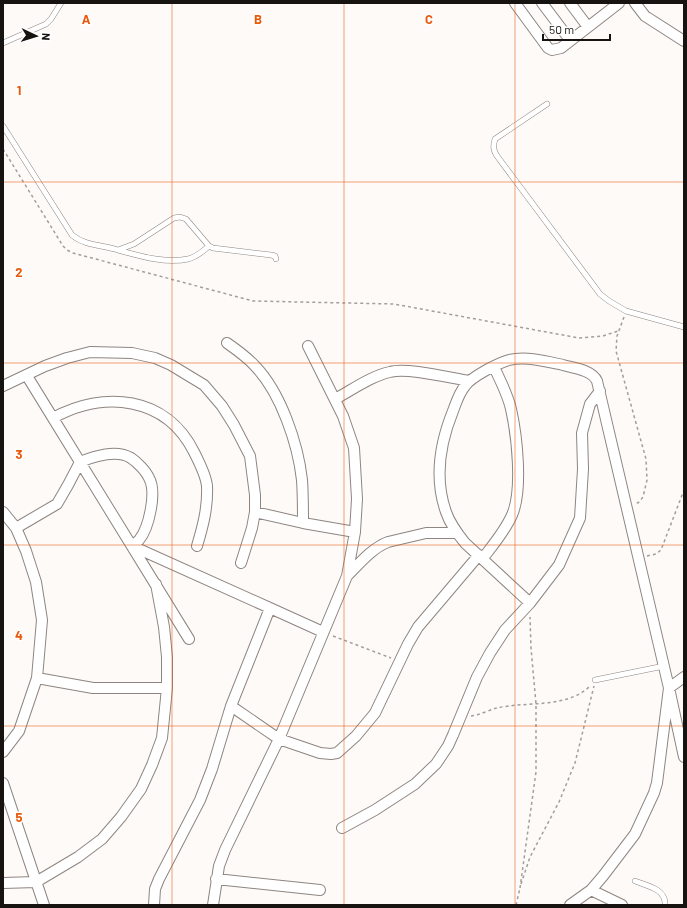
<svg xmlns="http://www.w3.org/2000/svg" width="687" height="908" viewBox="0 0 687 908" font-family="Barlow,sans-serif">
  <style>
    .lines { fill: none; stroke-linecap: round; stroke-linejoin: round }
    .lane-casing { stroke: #8e8581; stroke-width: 6 }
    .street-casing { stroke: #8e8581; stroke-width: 12 }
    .path { stroke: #a29e9c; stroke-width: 1.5; stroke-dasharray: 3 3; stroke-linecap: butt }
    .lane { stroke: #fff; stroke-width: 5 }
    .street { stroke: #fff; stroke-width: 10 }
    .grid { fill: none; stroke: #e8590c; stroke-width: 1; stroke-opacity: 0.55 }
    .grid-label { font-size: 13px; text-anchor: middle; font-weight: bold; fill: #e8590c; stroke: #fff; stroke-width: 3; stroke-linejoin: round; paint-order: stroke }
  </style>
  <rect width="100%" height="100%" fill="#fefaf8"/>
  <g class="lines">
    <defs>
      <path id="lane" d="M3,43L46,24L51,19L61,3
        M547,104L495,139C493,146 493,150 497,156L600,294L609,301L626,311L684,327
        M3,126L72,235C85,246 103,245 118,250C140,256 166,264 188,259C197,257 203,251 209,246
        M118,250L134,244L174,218L180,217L186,219L209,246L213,248L271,255L275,256L276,259
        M595,680L664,666
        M635,881C648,886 666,889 665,905"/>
      <path id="street" d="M515,3L548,48L552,50L561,48L619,3
        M542,3L570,40
        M570,3L588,27
        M635,3L645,16L684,41
        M227,343C237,350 247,357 255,366C281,393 298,444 302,480C303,494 303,509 303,523
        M27,376L189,639
        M3,386L45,366L67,358L90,352L132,353L155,358L171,365L204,385L222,406L234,425L250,456L255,495V512L252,528L241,563
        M335,399C352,390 371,376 390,372C407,367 450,378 469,381
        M53,418C104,390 166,396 194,452C199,462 206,475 207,486C208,507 203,526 197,546
        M3,512L16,528L26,551L36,582L42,620L37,678L19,731L3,752
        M255,512L303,523L355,532
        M16,528L57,504L68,485L80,462C95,456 116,449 131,458C137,462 146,471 149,478C157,492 149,528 139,540C137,542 135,544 132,546L270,608L231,706L212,769L200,800L159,879L155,889L154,905
        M483,558C493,545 505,531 512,515C523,490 517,436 511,409C508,395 500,380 494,367
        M347,576C359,564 372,548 388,542L426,533H457
        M530,603L465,543C457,533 450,524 446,512C434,478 440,443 453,411C456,403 459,393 465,386C471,377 498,363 509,360C526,356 545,361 563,365C574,368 592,370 597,381L669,688L684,757
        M270,608L323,632
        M37,678L93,688H167
        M231,706L279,739L320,753L331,754L337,753L356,736L375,713L408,644L418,627L479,555
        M3,783L44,905
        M342,828L375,810L415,784L436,764L448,746L453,735L477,677L490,653L505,630L530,603L559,565L580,518L583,469L582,433L590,404L600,391
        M216,879L320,890
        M3,883L36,882L78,857L102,839L121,817L141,789L152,765L162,738L167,688V657L164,627L156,584
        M591,890L622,905
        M213,905L219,866L225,850L279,739L347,576L355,532L357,499L354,448L343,416L308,346
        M570,905L591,890L603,876L635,834L654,793L657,783L669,688L684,677"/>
    </defs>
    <!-- lane casing -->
    <use href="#lane" class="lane-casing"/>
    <!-- street casing -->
    <use href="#street" class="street-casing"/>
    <!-- path -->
    <path class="path" d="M3,149L63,246L67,250L73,253L253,301L394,304L579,338L603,336L618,331
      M624,317L617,336L616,351L646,459L647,480L643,497L638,503L636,502
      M647,556L656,554L661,550L684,490
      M333,636L391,658
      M471,716C480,715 489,710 497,708C527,701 568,709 591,685
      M521,884L530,857L559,802L575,763L594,686
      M520,888L536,772V704L531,648L530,617
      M516,905L520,888"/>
    <!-- lane -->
    <use href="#lane" class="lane"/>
    <!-- street -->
    <use href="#street" class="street"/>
  </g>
  <!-- grid -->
  <path class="grid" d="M172,3V905M344,3V905M515,3V905M3,182H684M3,363H684M3,545H684M3,726H684"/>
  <g class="grid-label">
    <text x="86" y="24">A</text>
    <text x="258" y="24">B</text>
    <text x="429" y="24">C</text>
    <text x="19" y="95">1</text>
    <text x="19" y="277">2</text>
    <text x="19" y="459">3</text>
    <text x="19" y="640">4</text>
    <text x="19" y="822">5</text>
  </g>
  <!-- border -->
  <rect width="687" height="908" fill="none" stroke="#161311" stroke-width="8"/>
  <!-- north arrow -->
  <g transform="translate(36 36) rotate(94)" stroke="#ffffff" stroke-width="3" paint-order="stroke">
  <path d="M0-3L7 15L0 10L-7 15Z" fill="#161311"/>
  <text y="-6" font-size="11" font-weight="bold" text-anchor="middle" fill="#161311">N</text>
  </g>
  <!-- scale -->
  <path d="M543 34v6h67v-6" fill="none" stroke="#161311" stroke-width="2"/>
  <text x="549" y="34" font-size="12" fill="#161311" stroke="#ffffff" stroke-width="3" paint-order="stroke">50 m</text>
</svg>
